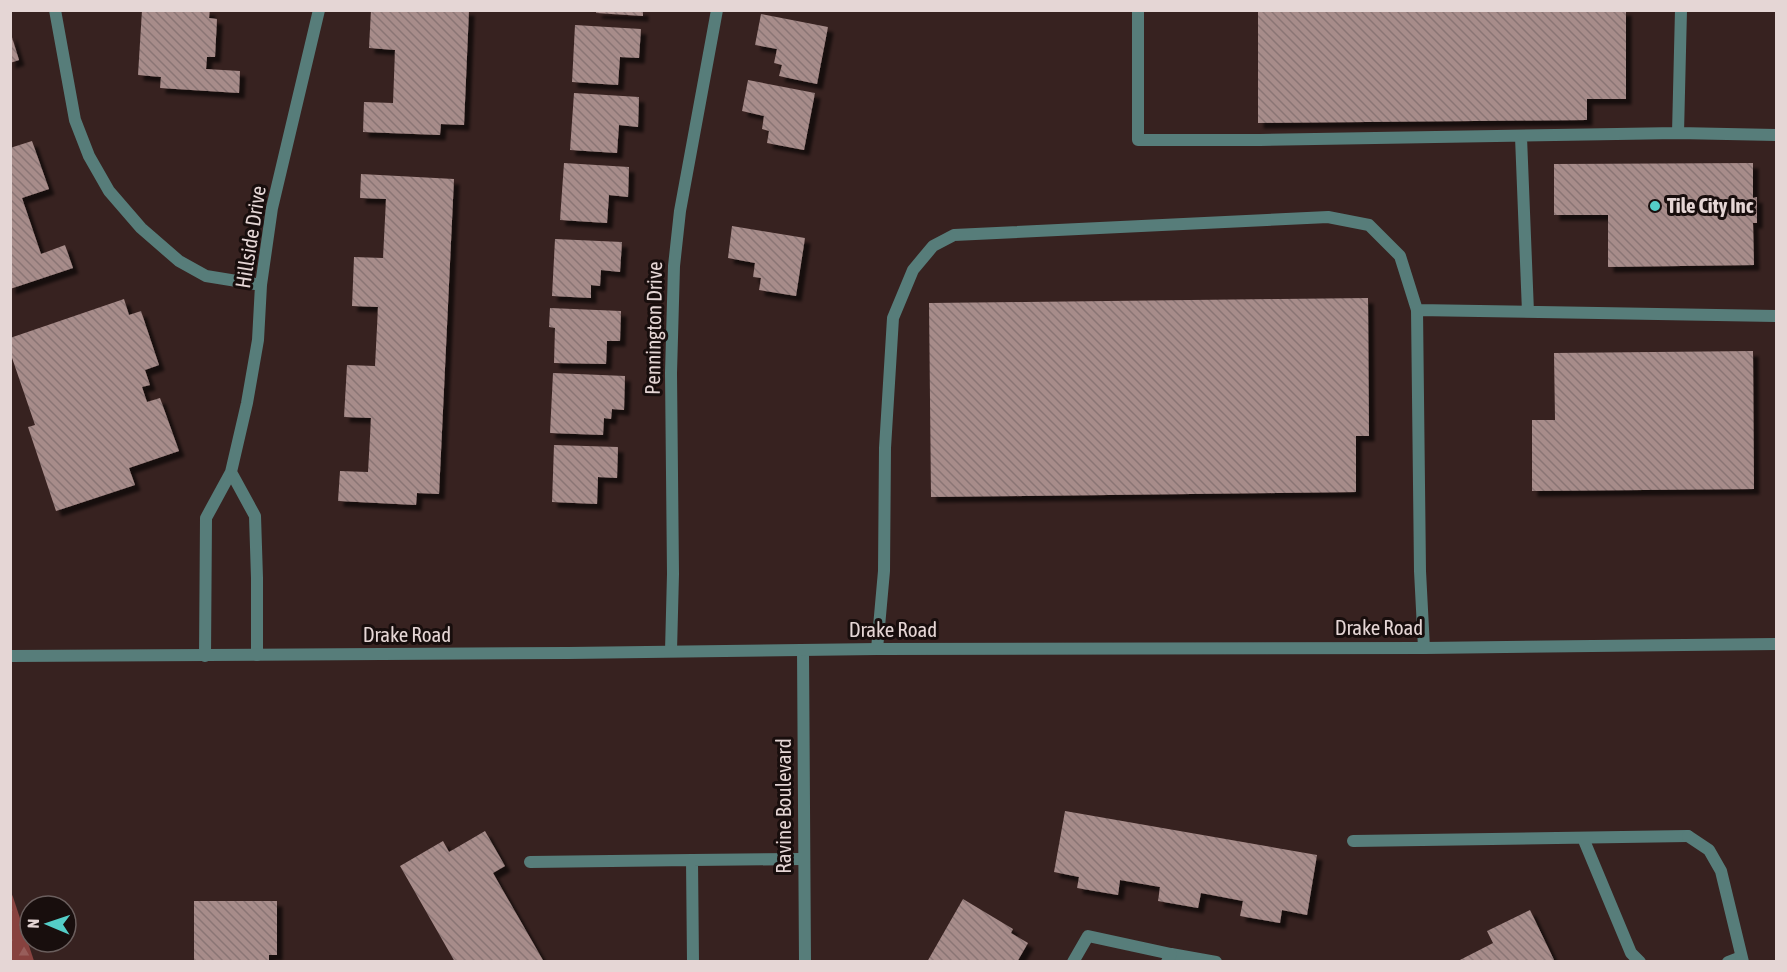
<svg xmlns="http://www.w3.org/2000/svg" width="1787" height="972" viewBox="0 0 1787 972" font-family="'Asap Condensed',sans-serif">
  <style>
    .forest { fill: url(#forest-firs) }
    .building { fill: url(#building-back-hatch); filter: url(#shadow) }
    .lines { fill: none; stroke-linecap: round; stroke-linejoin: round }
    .service { stroke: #577d7a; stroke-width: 12 }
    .minor { stroke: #577d7a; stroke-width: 12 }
    .tertiary { stroke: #577d7a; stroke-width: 12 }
    .poi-dot { fill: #54cdc7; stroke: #180e0d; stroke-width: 2 }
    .labels { text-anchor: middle; stroke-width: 6; stroke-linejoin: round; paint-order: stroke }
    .poi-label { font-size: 21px; font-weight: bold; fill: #e5d6d5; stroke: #180e0d; text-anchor: start }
    .street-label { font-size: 21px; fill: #e5d6d5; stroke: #180e0d }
  </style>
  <defs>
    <pattern id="forest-firs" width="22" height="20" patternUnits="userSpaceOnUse" patternTransform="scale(1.5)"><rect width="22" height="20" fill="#87423f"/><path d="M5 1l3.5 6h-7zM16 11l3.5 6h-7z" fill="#985d5a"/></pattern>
    <pattern id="building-back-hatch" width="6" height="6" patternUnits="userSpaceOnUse" patternTransform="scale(1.5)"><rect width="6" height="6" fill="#a78c8a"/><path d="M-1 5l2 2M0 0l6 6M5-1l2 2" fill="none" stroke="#8a7574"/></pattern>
    <filter id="shadow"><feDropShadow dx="5.5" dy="5.5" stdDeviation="1.5" flood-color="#0009"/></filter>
  </defs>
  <rect width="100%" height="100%" fill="#372220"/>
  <!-- forest -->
  <path class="forest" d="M10,890L13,897L34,961H11Z"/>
  <!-- building -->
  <path class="building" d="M142,10H210L209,18L217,19L215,57H207L206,69L240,71L239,93L160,88L161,77L138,75Z
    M371,10H469L464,125L441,124L440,135L363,132L364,102L393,103L395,50L369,48Z
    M597,10H643V16L596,13Z
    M1258,10H1626V99H1587V120L1258,123Z
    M761,14L828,27L817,84L779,76L782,65L774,63L777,49L755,45Z
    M575,25L641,29L639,58L620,57L618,85L572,82Z
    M11,34L19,60L10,63V35Z
    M748,80L815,93L804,150L767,143L769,131L762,129L764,116L742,111Z
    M574,93L639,97L638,127L619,125L617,153L570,150Z
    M32,141L49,189L22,198L41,254L65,245L73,268L10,289V148Z
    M564,163L629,167L628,197L609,195L607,223L560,220Z
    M1753,163V198L1757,197V223H1753L1754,265L1608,267V215H1554V164Z
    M361,174L454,179L439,494L417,493L416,505L338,501L340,471L368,472L371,418L344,417L347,365L375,366L378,307L352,306L354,257L383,258L386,199L360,198Z
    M732,226L805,238L796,296L759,290L761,278L753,277L755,263L728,258Z
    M555,239L622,242L620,272L601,270L600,286L591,285V298L552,296Z
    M1368,298L1369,436H1356V492L931,497L929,303Z
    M124,299L129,315L141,311L159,365L145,370L150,385L142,387L147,402L160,398L179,451L129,468L135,485L56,511L28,427L35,425L10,352V338Z
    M550,308L621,311L620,341H607L606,364L554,363L555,328L549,327Z
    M1753,351L1754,489L1532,491V420H1555L1554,353Z
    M553,373L625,376L624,410L612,409L611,419L604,418L603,435L550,433Z
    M554,445L618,447L617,478L598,477L597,504L552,502Z
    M1065,811L1317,855L1307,915L1282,910L1280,923L1240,916L1243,901L1201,893L1198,908L1158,901L1160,887L1120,880L1118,895L1077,888L1079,877L1054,872Z
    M485,831L505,866L493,873L544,962H455L400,866L443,841L449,852Z
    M963,899L1013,929L1011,933L1028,943L1017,962H927Z
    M194,901H277V955H269V962H194Z
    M1530,910L1555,962H1456L1493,943L1487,931Z"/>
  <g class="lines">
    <!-- service -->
    <path class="service" d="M1138,10V140H1260L1678,133L1776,135
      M1678,133L1681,10
      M1521,137L1528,312
      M1417,310L1776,316
      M877,649L884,571L885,448L893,318L913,270L933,246L954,235L1328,217L1369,225L1400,256L1417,310L1420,571L1424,648
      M1583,838L1631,953L1640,962
      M1353,841L1688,836
      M692,860L804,859
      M530,862L692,860L693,962
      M1171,954L1216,962
      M1728,962L1741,957"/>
    <!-- minor -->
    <path class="minor" d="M55,10L75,120L89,156L109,191L141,228L179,261L206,276L261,285
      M231,472L255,516L257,578V655
      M803,650L805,962
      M671,651L673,574L671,373L674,266L680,211L717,10
      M205,656L206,518L231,472L247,403L258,340L261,285L272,208L319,10
      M1688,836L1709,850L1721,871L1743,962
      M1073,962L1088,936L1171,954L1167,962"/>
    <!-- tertiary -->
    <path class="tertiary" d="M10,656L568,653L877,649L1424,648L1776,644"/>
  </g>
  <!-- markers -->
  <circle class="poi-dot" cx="1655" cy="206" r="6"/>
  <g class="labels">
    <!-- poi labels -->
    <g class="poi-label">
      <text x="1667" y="213">Tile City Inc</text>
    </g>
    <!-- street labels -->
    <g class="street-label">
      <text transform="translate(251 237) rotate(-81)" y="7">Hillside Drive</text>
      <text transform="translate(654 328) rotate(-89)" y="7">Pennington Drive</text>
      <text x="1379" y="635">Drake Road</text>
      <text x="893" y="637">Drake Road</text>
      <text x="407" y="642">Drake Road</text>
      <text transform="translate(784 806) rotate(-90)" y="7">Ravine Boulevard</text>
    </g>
  </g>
  <!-- border -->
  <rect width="1787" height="972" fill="none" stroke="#e5d6d5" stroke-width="24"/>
  <!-- north arrow -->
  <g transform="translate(48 924) rotate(272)"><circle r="28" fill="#180e0d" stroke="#6a5e5d" stroke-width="1.5"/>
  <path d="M0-4.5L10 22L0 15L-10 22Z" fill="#54cdc7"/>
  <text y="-9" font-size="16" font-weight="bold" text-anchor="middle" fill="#e5d6d5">N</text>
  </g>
</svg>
